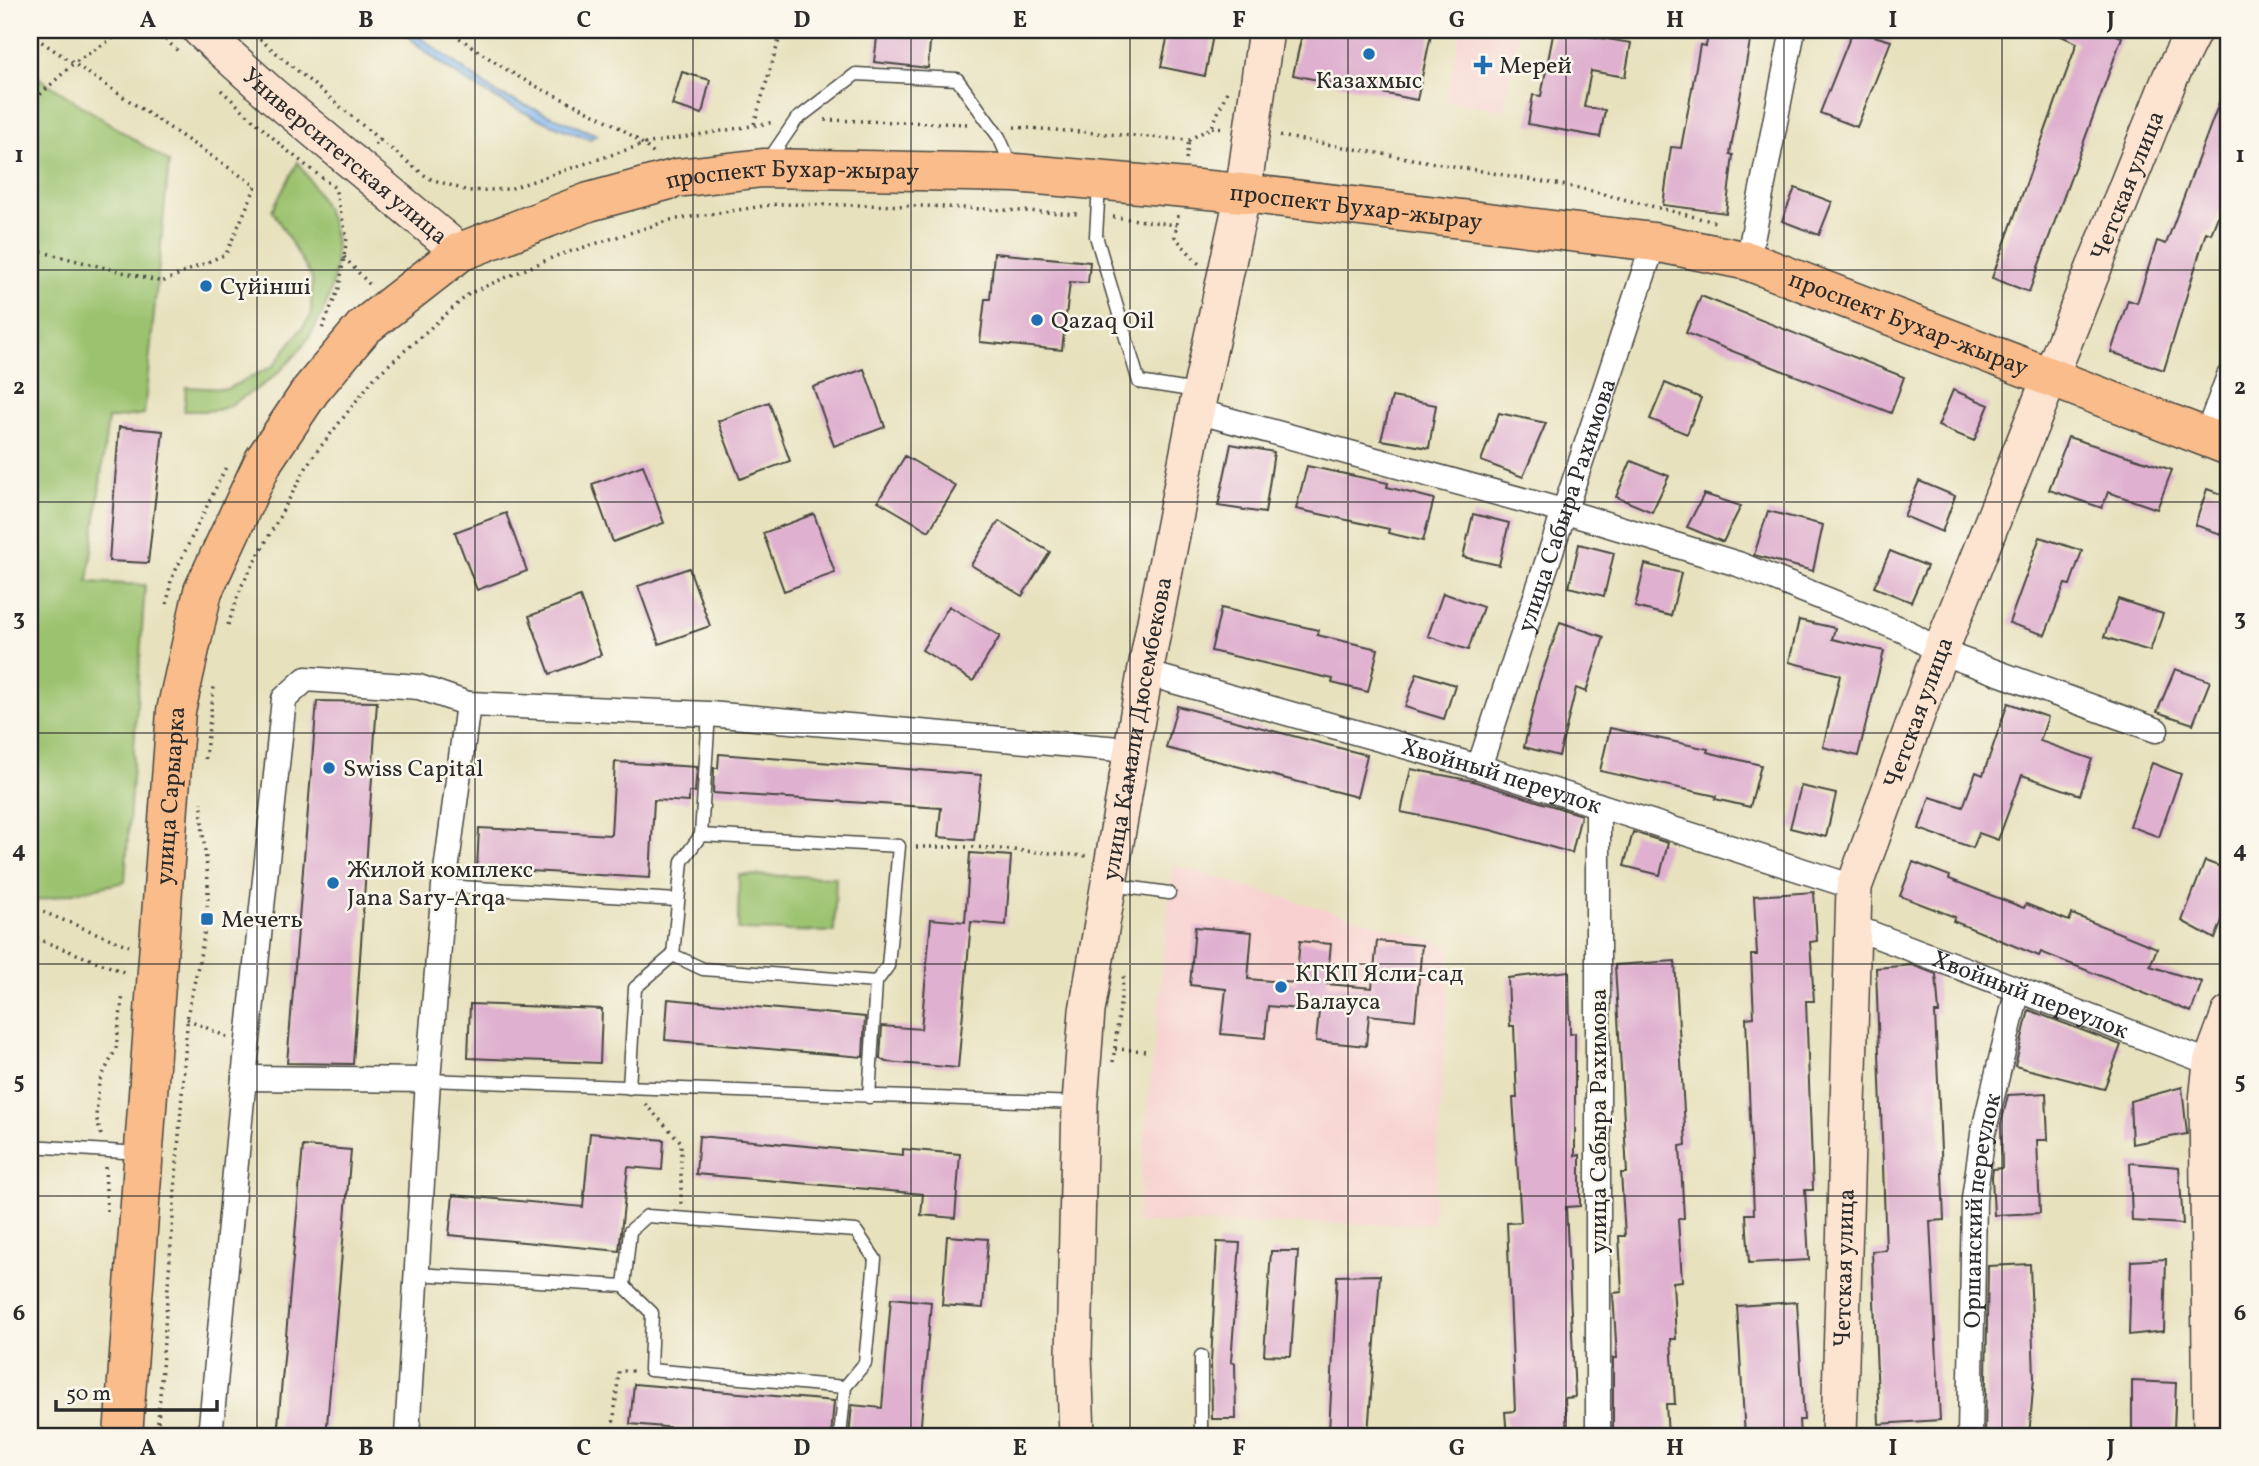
<svg xmlns="http://www.w3.org/2000/svg" width="2259" height="1466" viewBox="0 0 2259 1466" font-family="Vollkorn,serif">
  <style>
    .built { fill: #f7d0cf }
    .green { fill: #9bc26e; stroke: #63764c; stroke-width: 2 }
    .water { fill: #81b7f0; stroke: #56718e; stroke-width: 2 }
    .building { fill: #dfb0cf }
    .lines { fill: none; stroke-linecap: round; stroke-linejoin: round }
    .lane-casing { stroke: #474641; stroke-width: 15 }
    .street-casing { stroke: #474641; stroke-width: 27 }
    .secondary-casing { stroke: #474641; stroke-width: 38 }
    .primary-casing { stroke: #474641; stroke-width: 41 }
    .path { stroke: #474641; stroke-width: 3.5; stroke-dasharray: 2 5; stroke-linecap: butt }
    .lane { stroke: #fff; stroke-width: 12 }
    .street { stroke: #fff; stroke-width: 24 }
    .secondary { stroke: #fde4d0; stroke-width: 35 }
    .primary { stroke: #f9bc8a; stroke-width: 38 }
    .grid { fill: none; stroke: #2b2b2b; stroke-width: 2; stroke-opacity: 0.55 }
    .poi-dot { fill: #1f6fb2; stroke: #fbf7ec; stroke-width: 2.5 }
    .labels { text-anchor: middle; stroke-width: 5; stroke-linejoin: round; paint-order: stroke }
    .poi-label { font-size: 24px; fill: #2b2b2b; stroke: #fbf7ec; text-anchor: start }
    .street-label { font-size: 24px; fill: #2b2b2b; stroke: #fbf7ec }
    .neatline { fill: none; stroke: #2b2b2b; stroke-width: 2.5 }
    .grid-label { font-size: 23px; text-anchor: middle; font-weight: bold; fill: #2b2b2b }
  </style>
  <rect width="100%" height="100%" fill="#fbf7ec"/>
  <filter id="ink" filterUnits="userSpaceOnUse"><feTurbulence type="fractalNoise" baseFrequency=".0143" numOctaves="2"/><feDisplacementMap in="SourceGraphic" scale="14" xChannelSelector="R" yChannelSelector="G"/><feConvolveMatrix kernelMatrix="1 2 1 2 8 2 1 2 1" color-interpolation-filters="sRGB"/></filter>
  <filter id="wash" filterUnits="userSpaceOnUse"><feTurbulence type="fractalNoise" baseFrequency=".00686" numOctaves="4" result="noise"/><feDisplacementMap in="SourceGraphic" scale="28" xChannelSelector="R" yChannelSelector="G"/><feGaussianBlur stdDeviation="1.57" result="paint"/><feColorMatrix in="noise" values="0 0 0 0 0 0 0 0 0 0 0 0 0 0 0 0 0 1.4 0 .05"/><feComposite in="paint" operator="in"/></filter>
  <g filter="url(#wash)">
    <rect width="100%" height="100%" fill="#e7e1bd"/>
    <!-- built -->
    <path class="built" d="M1461,30H1519L1504,110L1446,100Z
      M1173,865L1451,946L1433,1224L1136,1223Z"/>
    <!-- green -->
    <path class="green" d="M30,72L169,162L144,414L108,419L88,582L145,585L125,882L30,902Z
      M298,162C315,189 335,216 336,249C337,311 297,367 245,396C238,400 229,407 221,409C210,412 196,411 184,411L186,387L227,389L273,366L311,316L312,278L272,210Z
      M739,875L836,877L834,932L738,930Z"/>
    <!-- water -->
    <path class="water" d="M402,30H410L496,93L597,135L590,139C521,115 454,82 402,30Z"/>
    <g id="blocks">
      <!-- building -->
      <path class="building" d="M878,30H931L928,68L874,62Z
        M1169,30H1214L1205,76L1161,67Z
        M1303,30H1432L1417,100L1293,75Z
        M1554,30L1631,43L1625,77L1591,71L1584,107L1605,110L1600,137L1528,124L1533,95L1541,96Z
        M1709,30H1752L1730,154L1733,155L1726,213L1663,205L1671,147L1681,148L1700,45L1706,46Z
        M1853,30L1891,41L1857,127L1820,113Z
        M2048,30H2103L2122,37L2029,292L1992,278L2077,43Z
        M682,72L710,80L702,114L672,105Z
        M2228,79L2229,188L2211,234L2206,232L2164,370L2111,352L2128,300L2137,303L2157,241L2166,244Z
        M1795,188L1832,202L1819,235L1782,221Z
        M994,253L1090,262L1088,283L1070,282L1062,350L980,342L985,299H990Z
        M1701,296L1904,377L1891,413L1686,333Z
        M864,369L885,427L834,446L813,387Z
        M1665,383L1701,398L1687,434L1650,419Z
        M1953,390L1989,405L1974,441L1938,426Z
        M1392,397L1436,405L1429,448L1381,440Z
        M769,402L790,461L740,479L718,421Z
        M1499,413L1546,423L1523,477L1481,461Z
        M119,427L163,431L148,563L109,561Z
        M2068,437L2172,470L2157,509L2108,492L2102,508L2049,490Z
        M1231,444L1274,452L1265,513L1218,506Z
        M905,456L956,486L929,531L878,501Z
        M1631,461L1669,476L1652,512L1616,497Z
        M643,465L664,523L613,542L592,484Z
        M1307,466L1388,483L1387,487L1434,499L1423,541L1388,533L1389,529L1296,509Z
        M1919,481L1955,496L1942,532L1904,516Z
        M2207,489L2229,497V512L2221,534L2195,525Z
        M1704,494L1741,506L1723,542L1687,527Z
        M1768,511L1823,525L1813,571L1754,555Z
        M506,513L527,571L477,590L455,532Z
        M814,514L835,573L784,591L763,533Z
        M1473,514L1509,523L1499,565L1463,557Z
        M999,521L1050,552L1022,596L971,565Z
        M2040,537L2082,551L2070,585L2065,584L2045,635L2009,623Z
        M1579,544L1614,553L1604,596L1569,587Z
        M1890,551L1927,566L1911,602L1874,587Z
        M1645,564L1681,573L1671,616L1635,607Z
        M689,568L710,626L659,644L638,586Z
        M1443,593L1483,607L1468,650L1428,636Z
        M580,597L601,655L550,674L529,616Z
        M2118,599L2163,614L2150,651L2104,637Z
        M949,606L1000,636L973,681L922,650Z
        M1221,608L1318,630L1317,635L1378,649L1368,692L1332,683L1333,679L1211,651Z
        M1799,620L1835,628L1832,639L1884,651L1858,756L1823,747L1840,675L1789,662Z
        M1560,622L1604,637L1586,692L1576,688L1559,756L1524,747L1539,683Z
        M2175,669L2210,681L2193,724L2157,712Z
        M1417,673L1455,685L1444,719L1405,707Z
        M317,701L377,702L353,1064L287,1063Z
        M2008,703L2048,717L2040,741L2092,759L2080,795L2022,775L1998,840L1979,833L1973,848L1919,829L1930,797L1963,807L1976,772L1983,775Z
        M1177,706L1367,755L1357,797L1166,748Z
        M1610,728L1708,749L1707,752L1761,765L1750,807L1715,799L1716,796L1600,771Z
        M719,754L981,775L974,840L938,837L941,808L713,793L714,768H718Z
        M615,762L697,767L695,792H689V802L654,800L650,878L477,868L479,828L611,835Z
        M2152,763L2181,774L2159,837L2130,826Z
        M1411,769L1473,781L1581,815L1572,853L1491,830L1401,812Z
        M1801,786L1836,794L1826,837L1790,828Z
        M1633,832L1668,843L1660,875L1624,866Z
        M970,853L1011,856L1006,925L971,922L958,1068L886,1062L880,1059L882,1026L921,1029L931,919L965,922Z
        M2205,861L2229,870V902L2215,939L2182,921Z
        M1913,862L1950,876L1949,879L2024,908L2026,904L2069,921L2072,914L2157,948L2150,966L2202,982L2191,1012L2041,952L2039,956L1953,921L1955,917L1900,896Z
        M1814,892L1817,941L1810,942L1814,1001H1806L1813,1190H1805L1809,1260L1749,1263L1746,1214H1754L1746,1018L1754,1017L1751,955H1757L1754,896Z
        M1195,927L1252,932L1248,979L1296,983L1300,941L1331,944L1327,984L1372,988L1377,941L1422,945L1415,1020L1369,1015L1366,1046L1316,1041L1319,1011L1268,1006L1265,1038L1221,1034L1226,989L1190,985Z
        M1675,961L1686,1145L1680,1146L1684,1218L1678,1219L1682,1281L1673,1282L1676,1339H1671L1675,1404H1666L1668,1436H1613V1358H1617L1613,1293L1622,1292L1619,1236H1625L1621,1173H1627L1615,965Z
        M1912,965L1936,974L1939,1013H1935L1944,1220L1930,1221L1940,1420L1879,1424L1872,1251L1886,1250L1876,968Z
        M1569,971L1570,1034L1575,1033V1156L1580,1155V1206L1566,1207L1575,1397L1565,1398L1567,1436H1507L1505,1412L1515,1411L1507,1223L1521,1222L1513,1098H1517L1514,1026H1510L1508,978Z
        M668,999L865,1017L863,1057L665,1040Z
        M470,1004L602,1009L600,1063L468,1058Z
        M2029,1010L2121,1045L2104,1089L2015,1066Z
        M2182,1087L2187,1134L2132,1144L2130,1101Z
        M2046,1093L2048,1140H2037L2040,1213L1994,1215L1992,1177L1993,1169L2002,1168L2001,1124L2008,1095Z
        M590,1133L664,1140L662,1170L628,1167L619,1251L449,1235L453,1195L583,1207Z
        M699,1136L903,1155V1149L960,1154L955,1218L921,1215L923,1194L696,1174Z
        M303,1146L351,1150L326,1436H277Z
        M2130,1163L2179,1167L2183,1224L2132,1221Z
        M947,1236L988,1239L983,1308L942,1305Z
        M1217,1242L1240,1243L1231,1362L1235,1363L1236,1419H1212L1211,1362Z
        M1271,1251H1298L1291,1356L1264,1355Z
        M2166,1259L2164,1331L2129,1335L2131,1261Z
        M2030,1264L2034,1378L2029,1436H1985L1988,1266Z
        M1380,1275L1368,1434L1329,1432L1337,1276Z
        M891,1298L931,1302L920,1436H849L852,1405L882,1408Z
        M1797,1302L1804,1420H1799L1800,1436H1745L1737,1306Z
        M2132,1381L2176,1383L2174,1429L2132,1434Z
        M634,1384L834,1401L831,1436H770L630,1424Z"/>
    </g>
  </g>
  <g filter="url(#ink)">
    <use href="#blocks" fill-opacity="0" stroke="#474641" stroke-width="2"/>
    <g class="lines">
      <defs>
        <path id="lane" d="M768,161L796,120L856,74L957,79L999,137L1013,169
          M1099,185L1096,236L1139,382L1197,391
          M701,835L709,714
          M1112,885L1169,893
          M444,886L677,900
          M428,1080L1078,1103
          M629,1088L635,988L673,955
          M869,1097L876,982L888,966L899,846L701,835L682,861L673,955L703,969L876,982
          M30,1146L140,1153
          M416,1274L624,1286L630,1231L647,1216L856,1231L875,1259L865,1363L845,1387L650,1370L652,1313L624,1286
          M1201,1356V1436
          M840,1436L845,1387"/>
        <g id="street">
          <path d="M1748,261L1793,30"/>
          <path d="M1196,411L1563,511L1738,564L1905,631L1940,652L2156,730"/>
          <path d="M2206,437L2229,376"/>
          <path id="s1" d="M1145,673L1479,767L1854,887"/>
          <path id="s2" d="M1479,767L1654,242"/>
          <path id="s3" d="M1851,926L2211,1063"/>
          <path d="M244,1078L428,1080"/>
          <path d="M210,1436L244,1078L284,699L306,679L419,687L468,704"/>
          <path d="M407,1436L428,1080L444,886L468,704L709,714L1131,750"/>
          <path d="M1598,1436V805"/>
          <path id="s4" d="M1970,1436L1974,1199L1983,1134L2018,989"/>
        </g>
        <g id="secondary">
          <path id="s5" d="M200,30L272,95L460,252"/>
          <path id="s6" d="M1077,1436L1074,1356L1080,1103L1087,1011L1145,673L1196,411L1243,193L1266,30"/>
          <path id="s7" d="M1839,1436L1854,887L1940,652L2170,78L2194,30"/>
          <path d="M2211,1436L2207,1101L2211,1063L2229,1014"/>
        </g>
        <g id="primary">
          <path id="s8" d="M123,1436L176,711L203,591L264,460L311,390L364,327L460,252L589,202L677,178L763,168L1015,173L1243,193L1654,242L1748,261L2229,446"/>
        </g>
      </defs>
      <!-- lane casing -->
      <use href="#lane" class="lane-casing"/>
      <!-- street casing -->
      <use href="#street" class="street-casing"/>
      <!-- secondary casing -->
      <use href="#secondary" class="secondary-casing"/>
      <!-- primary casing -->
      <use href="#primary" class="primary-casing"/>
      <!-- path -->
      <path class="path" d="M155,30L179,52
        M249,30L380,140
        M448,30C471,46 495,63 519,77C564,103 618,118 655,155
        M30,34L256,186L226,254L162,282L30,249
        M221,90L284,148L335,188L347,238L339,288L322,329
        M30,104L74,63L126,30
        M825,120L971,124
        M754,124L782,30
        M1014,127L1189,140L1212,127L1228,89
        M1212,127L1224,128
        M1280,136L1579,188L1715,222
        M375,145L380,140L428,178L468,191L509,189L644,144L775,122
        M1186,159L1189,140
        M1178,215L1175,237L1200,265
        M1113,217L1177,225
        M344,257L371,286
        M167,604L171,580L226,467
        M228,625L241,587L311,459L375,377L470,293L556,256L671,220L777,204L925,206L1081,214
        M205,759L214,687
        M916,847H976L1086,856
        M30,907L129,946
        M30,936L126,973
        M187,1019L227,1037
        M1115,1049L1149,1051
        M1113,1062L1124,973
        M645,1104L681,1142V1204
        M101,1135L96,1116L99,1082L116,1049L123,994
        M105,1167L107,1211
        M157,1436L188,1012C196,973 207,933 208,894C209,863 200,833 202,802
        M612,1436L619,1371H634"/>
      <!-- lane -->
      <use href="#lane" class="lane"/>
      <!-- street -->
      <use href="#street" class="street"/>
      <!-- secondary -->
      <use href="#secondary" class="secondary"/>
      <!-- primary -->
      <use href="#primary" class="primary"/>
    </g>
  </g>
  <!-- grid -->
  <path class="grid" d="M257,30V1436M475,30V1436M693,30V1436M911,30V1436M1130,30V1436M1348,30V1436M1566,30V1436M1784,30V1436M2002,30V1436M30,270H2229M30,502H2229M30,733H2229M30,964H2229M30,1196H2229"/>
  <!-- markers -->
  <g class="poi-dot">
    <circle cx="1369" cy="54" r="7"/>
    <path d="M1479.5 54.5h7v7h7v7h-7v7h-7v-7h-7v-7h7z"/>
    <circle cx="206" cy="286" r="7"/>
    <circle cx="1037" cy="320" r="7"/>
    <circle cx="329" cy="768" r="7"/>
    <circle cx="333" cy="883" r="7"/>
    <rect x="200" y="912" width="14" height="14" rx="3.5"/>
    <circle cx="1281" cy="987" r="7"/>
  </g>
  <g class="labels">
    <!-- poi labels -->
    <g class="poi-label">
      <text x="1499" y="73">Мерей</text>
      <text x="1369" y="88" text-anchor="middle">Казахмыс</text>
      <text x="220" y="294">Сүйінші</text>
      <text x="1051" y="328">Qazaq Oil</text>
      <text x="343" y="776">Swiss Capital</text>
      <text x="347" y="877">Жилой комплекс<tspan x="347" dy="28">Jana Sary-Arqa</tspan></text>
      <text x="221" y="927">Мечеть</text>
      <text x="1295" y="981">КГКП Ясли-сад<tspan x="1295" dy="28">Балауса</tspan></text>
    </g>
    <!-- street labels -->
    <g class="street-label">
      <text dy="8" stroke="none"><textPath href="#s5" startOffset="192">Университетская улица</textPath></text>
      <text dy="8" stroke="none"><textPath href="#s8" startOffset="1628">проспект Бухар-жырау</textPath></text>
      <text dy="8" stroke="none"><textPath href="#s7" startOffset="1302">Четская улица</textPath></text>
      <text dy="8" stroke="none"><textPath href="#s8" startOffset="2194">проспект Бухар-жырау</textPath></text>
      <text dy="8" stroke="none"><textPath href="#s8" startOffset="2762">проспект Бухар-жырау</textPath></text>
      <text dy="8" stroke="none"><textPath href="#s2" startOffset="276">улица Сабыра Рахимова</textPath></text>
      <text dy="8" stroke="none"><textPath href="#s7" startOffset="735">Четская улица</textPath></text>
      <text dy="8" stroke="none"><textPath href="#s6" startOffset="712">улица Камали Дюсембекова</textPath></text>
      <text dy="8" stroke="none"><textPath href="#s1" startOffset="371">Хвойный переулок</textPath></text>
      <text dy="8" stroke="none"><textPath href="#s8" startOffset="642">улица Сарыарка</textPath></text>
      <text dy="8" stroke="none"><textPath href="#s3" startOffset="192">Хвойный переулок</textPath></text>
      <text transform="translate(1598 1121) rotate(-90)" y="8">улица Сабыра Рахимова</text>
      <text dy="8" stroke="none"><textPath href="#s4" startOffset="226">Оршанский переулок</textPath></text>
      <text dy="8" stroke="none"><textPath href="#s7" startOffset="168">Четская улица</textPath></text>
    </g>
  </g>
  <!-- margin -->
  <rect width="2259" height="1466" fill="none" stroke="#fbf7ec" stroke-width="77"/>
  <!-- scale -->
  <path d="M56 1400v10h161v-10" fill="none" stroke="#2b2b2b" stroke-width="3.5"/>
  <text x="66" y="1400" font-size="21" fill="#2b2b2b" stroke="#fbf7ec" stroke-width="5" paint-order="stroke">50 m</text>
  <rect x="38" y="38" width="2182" height="1390" class="neatline"/>
  <g class="grid-label">
    <text x="148" y="27">A</text>
    <text x="366" y="27">B</text>
    <text x="584" y="27">C</text>
    <text x="802" y="27">D</text>
    <text x="1020" y="27">E</text>
    <text x="1239" y="27">F</text>
    <text x="1457" y="27">G</text>
    <text x="1675" y="27">H</text>
    <text x="1893" y="27">I</text>
    <text x="2111" y="27">J</text>
    <text x="19" y="162">1</text>
    <text x="2240" y="162">1</text>
    <text x="19" y="394">2</text>
    <text x="2240" y="394">2</text>
    <text x="19" y="625">3</text>
    <text x="2240" y="625">3</text>
    <text x="19" y="857">4</text>
    <text x="2240" y="857">4</text>
    <text x="19" y="1088">5</text>
    <text x="2240" y="1088">5</text>
    <text x="19" y="1320">6</text>
    <text x="2240" y="1320">6</text>
    <text x="148" y="1455">A</text>
    <text x="366" y="1455">B</text>
    <text x="584" y="1455">C</text>
    <text x="802" y="1455">D</text>
    <text x="1020" y="1455">E</text>
    <text x="1239" y="1455">F</text>
    <text x="1457" y="1455">G</text>
    <text x="1675" y="1455">H</text>
    <text x="1893" y="1455">I</text>
    <text x="2111" y="1455">J</text>
  </g>
</svg>
